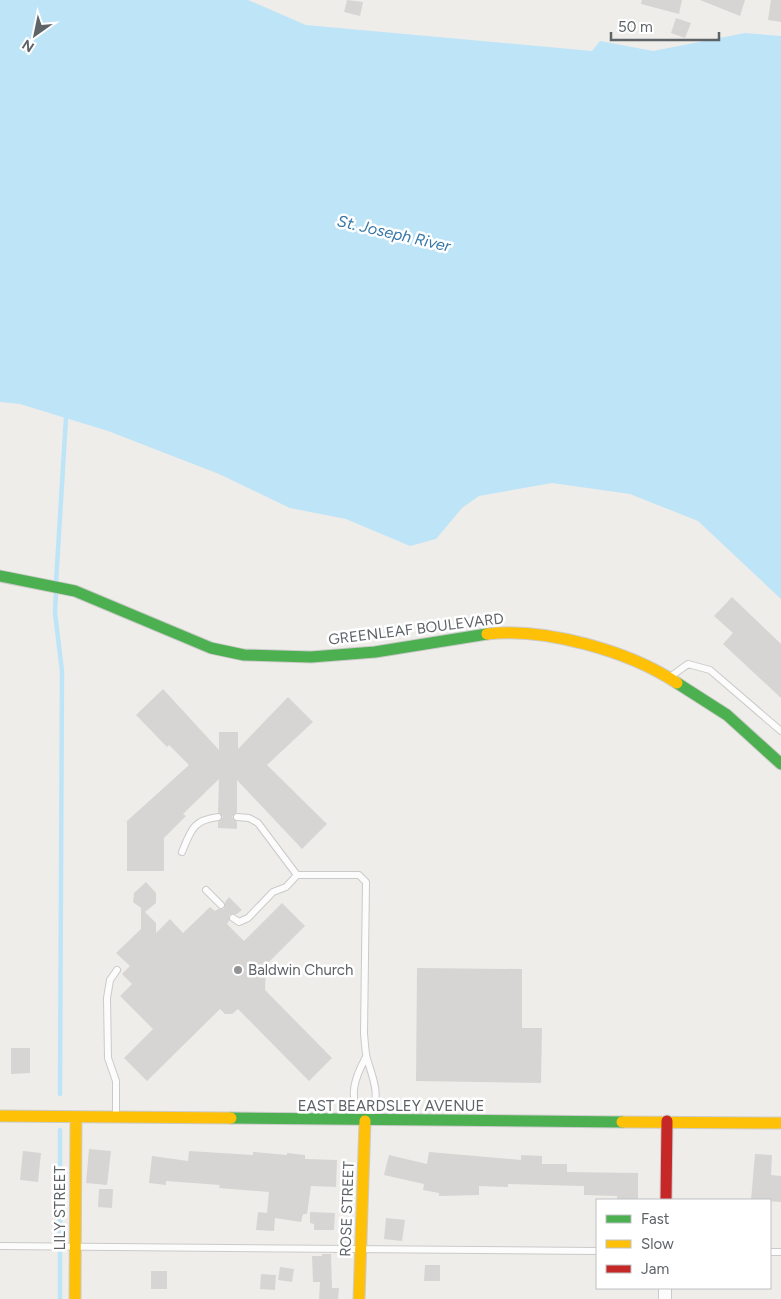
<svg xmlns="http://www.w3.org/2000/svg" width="781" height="1299" viewBox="0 0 781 1299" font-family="Figtree,sans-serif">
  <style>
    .water { fill: #bee4f8 }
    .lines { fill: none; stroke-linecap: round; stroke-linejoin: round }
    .stream { stroke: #bee4f8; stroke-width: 4.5 }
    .building { fill: #d6d5d3 }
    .lane-casing { stroke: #cacaca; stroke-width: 8 }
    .street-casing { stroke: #cacaca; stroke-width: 14 }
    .fast-casing { stroke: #cbcbcb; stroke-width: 13 }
    .slow-casing { stroke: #cbcbcb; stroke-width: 13 }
    .jam-casing { stroke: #cbcbcb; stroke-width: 13 }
    .lane { stroke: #fdfcfc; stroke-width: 6 }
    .street { stroke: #fdfcfc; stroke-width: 12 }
    .fast { stroke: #4caf50; stroke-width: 11 }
    .slow { stroke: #ffc107; stroke-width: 11 }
    .jam { stroke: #c62828; stroke-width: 11 }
    .poi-dot { fill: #919395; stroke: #fff; stroke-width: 2 }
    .labels { text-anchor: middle; stroke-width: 5; stroke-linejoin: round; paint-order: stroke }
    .street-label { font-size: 15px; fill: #5e6368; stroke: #fff }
    .poi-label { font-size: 15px; fill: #5e6368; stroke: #fff; text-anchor: start }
    .water-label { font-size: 16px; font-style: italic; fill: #3677a8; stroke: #fff }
  </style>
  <rect width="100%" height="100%" fill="#efede9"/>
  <!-- water -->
  <path class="water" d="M0,0H248L306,25L592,51L600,41L653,51L745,33L781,36V599L698,521L630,494L552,483L479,496L462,508L436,539L410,546L346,519L290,508L219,474L108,431L20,404L0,402Z"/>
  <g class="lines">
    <!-- stream -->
    <path class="stream" d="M56,583L66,418
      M56,591L55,613L62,671L60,1094
      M60,1299V1130"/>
  </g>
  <!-- building -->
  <path class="building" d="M347,0L363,2L360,16L344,12Z
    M642,0H682L679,14L641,4Z
    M700,0H745L740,16Z
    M771,0H781V22L768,20Z
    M676,18L691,23L685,38L671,33Z
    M732,597L781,644V698L723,644L733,633L714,616Z
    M163,689L219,750V732H238V749L288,697L313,722L267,765L327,824L302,849L237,780V812L232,817L237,822V829L218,828V822L223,817L218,812L219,779L183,814L186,816L164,838V871H127V821L189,765L169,745L167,747L136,715Z
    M146,882L156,893V903L145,912L156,923V933L170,919L183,933L210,907L215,911L218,909H224L225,902L229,897L242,910L237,914L229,915V921L227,924L244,941L282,903L305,926L266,965L265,990L332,1058L309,1081L238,1009L232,1014H225L220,1009L147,1081L124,1058L153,1029L120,996L132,984L122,974L130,966L116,953L141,929V908L133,902L134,893Z
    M417,968L522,969V1028H542L541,1083L416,1081Z
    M11,1048H30V1073L11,1074Z
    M89,1149L111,1151L107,1185L86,1183Z
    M23,1151L41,1153L38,1182L20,1180Z
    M189,1151L253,1155V1152L287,1155V1153L305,1155V1159L337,1160L336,1187L311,1186L307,1214H303L301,1222L275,1218L274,1231L256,1230L258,1212L267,1213L269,1192L219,1188L220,1185L166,1181V1185L149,1183L152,1156L188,1161Z
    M429,1152L521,1160V1155L542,1156V1164H567V1172L638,1173V1200H617V1196L584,1195V1186L508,1184V1187L479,1186V1195L439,1196V1193L423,1190L424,1184L384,1175L389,1155L427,1164Z
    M755,1154L772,1155L771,1175L781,1176V1202L751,1200Z
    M99,1189H113L112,1208L98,1207Z
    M310,1212L335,1213L334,1230H314V1224L310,1223Z
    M386,1218L405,1220L402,1241L384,1239Z
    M322,1254H331L332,1288H339L338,1299H319L320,1282H313L312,1256H322Z
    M425,1265H440V1281H424Z
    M280,1267L294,1269L292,1282L278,1280Z
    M151,1271H167V1289H151Z
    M261,1274L276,1275L275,1290L260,1289Z"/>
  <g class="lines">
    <defs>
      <path id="lane" d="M670,677L688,664L710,670L781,731
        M182,852C191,830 193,820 218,817
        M297,875H359L366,882L364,1034C365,1042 365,1051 367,1059C373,1078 382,1098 369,1116
        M206,890L221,905
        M233,918L239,922L248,918L273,892L286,887L297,875L258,823L249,818L237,817
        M361,1116C347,1097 356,1075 366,1057
        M116,1117V1081L108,1058L107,998L110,980L117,970
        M0,1246L597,1251
        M770,1252H781"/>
      <path id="street" d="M665,1299V1288"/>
      <path id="fast" d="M0,576L75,591L211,648L244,655L311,657L375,652L487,634
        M677,683L727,715L781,764
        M231,1118L622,1122"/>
      <path id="slow" d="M487,634C544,627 629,651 677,683
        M0,1116L231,1118
        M622,1122L781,1123
        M75,1299L76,1117
        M359,1299L365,1121"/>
      <path id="jam" d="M666,1200L667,1121"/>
    </defs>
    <!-- lane casing -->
    <use href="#lane" class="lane-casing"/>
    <!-- street casing -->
    <use href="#street" class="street-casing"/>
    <!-- fast casing -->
    <use href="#fast" class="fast-casing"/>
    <!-- slow casing -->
    <use href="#slow" class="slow-casing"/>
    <!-- jam casing -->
    <use href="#jam" class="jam-casing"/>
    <!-- lane -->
    <use href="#lane" class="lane"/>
    <!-- street -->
    <use href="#street" class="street"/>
    <!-- fast -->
    <use href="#fast" class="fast"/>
    <!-- slow -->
    <use href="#slow" class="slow"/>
    <!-- jam -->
    <use href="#jam" class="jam"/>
  </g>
  <!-- markers -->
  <circle class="poi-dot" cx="238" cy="970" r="5"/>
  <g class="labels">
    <!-- street labels -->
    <g class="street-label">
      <text transform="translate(416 629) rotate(-7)" y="5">GREENLEAF BOULEVARD</text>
      <text x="391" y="1111">EAST BEARDSLEY AVENUE</text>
      <text transform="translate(60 1208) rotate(-90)" y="5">LILY STREET</text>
      <text transform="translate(347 1209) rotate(-88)" y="5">ROSE STREET</text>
    </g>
    <!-- poi labels -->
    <g class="poi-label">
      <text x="248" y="975">Baldwin Church</text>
    </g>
    <!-- water labels -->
    <g class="water-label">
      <text transform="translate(394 233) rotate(13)" y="6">St. Joseph River</text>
    </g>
  </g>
  <!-- legend -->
  <rect x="596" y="1199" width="175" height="90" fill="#ffffff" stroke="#bfc1c3"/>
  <rect x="606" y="1215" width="25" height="8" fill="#4caf50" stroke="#bfc1c3"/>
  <text x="641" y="1224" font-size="15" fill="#5e6368">Fast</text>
  <rect x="606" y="1240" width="25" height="8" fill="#ffc107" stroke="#bfc1c3"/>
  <text x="641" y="1249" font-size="15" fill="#5e6368">Slow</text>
  <rect x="606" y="1265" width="25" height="8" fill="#c62828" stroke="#bfc1c3"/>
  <text x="641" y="1274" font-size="15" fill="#5e6368">Jam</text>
  <!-- north arrow -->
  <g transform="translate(35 35) rotate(213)" stroke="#ffffff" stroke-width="4" paint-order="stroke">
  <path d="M0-4L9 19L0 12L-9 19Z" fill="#5e6368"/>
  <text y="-8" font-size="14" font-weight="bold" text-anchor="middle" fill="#5e6368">N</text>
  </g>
  <!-- scale -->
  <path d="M611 32v8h108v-8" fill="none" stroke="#5e6368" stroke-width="2.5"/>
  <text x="618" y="32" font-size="15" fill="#5e6368" stroke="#ffffff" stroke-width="4" paint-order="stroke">50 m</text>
</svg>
